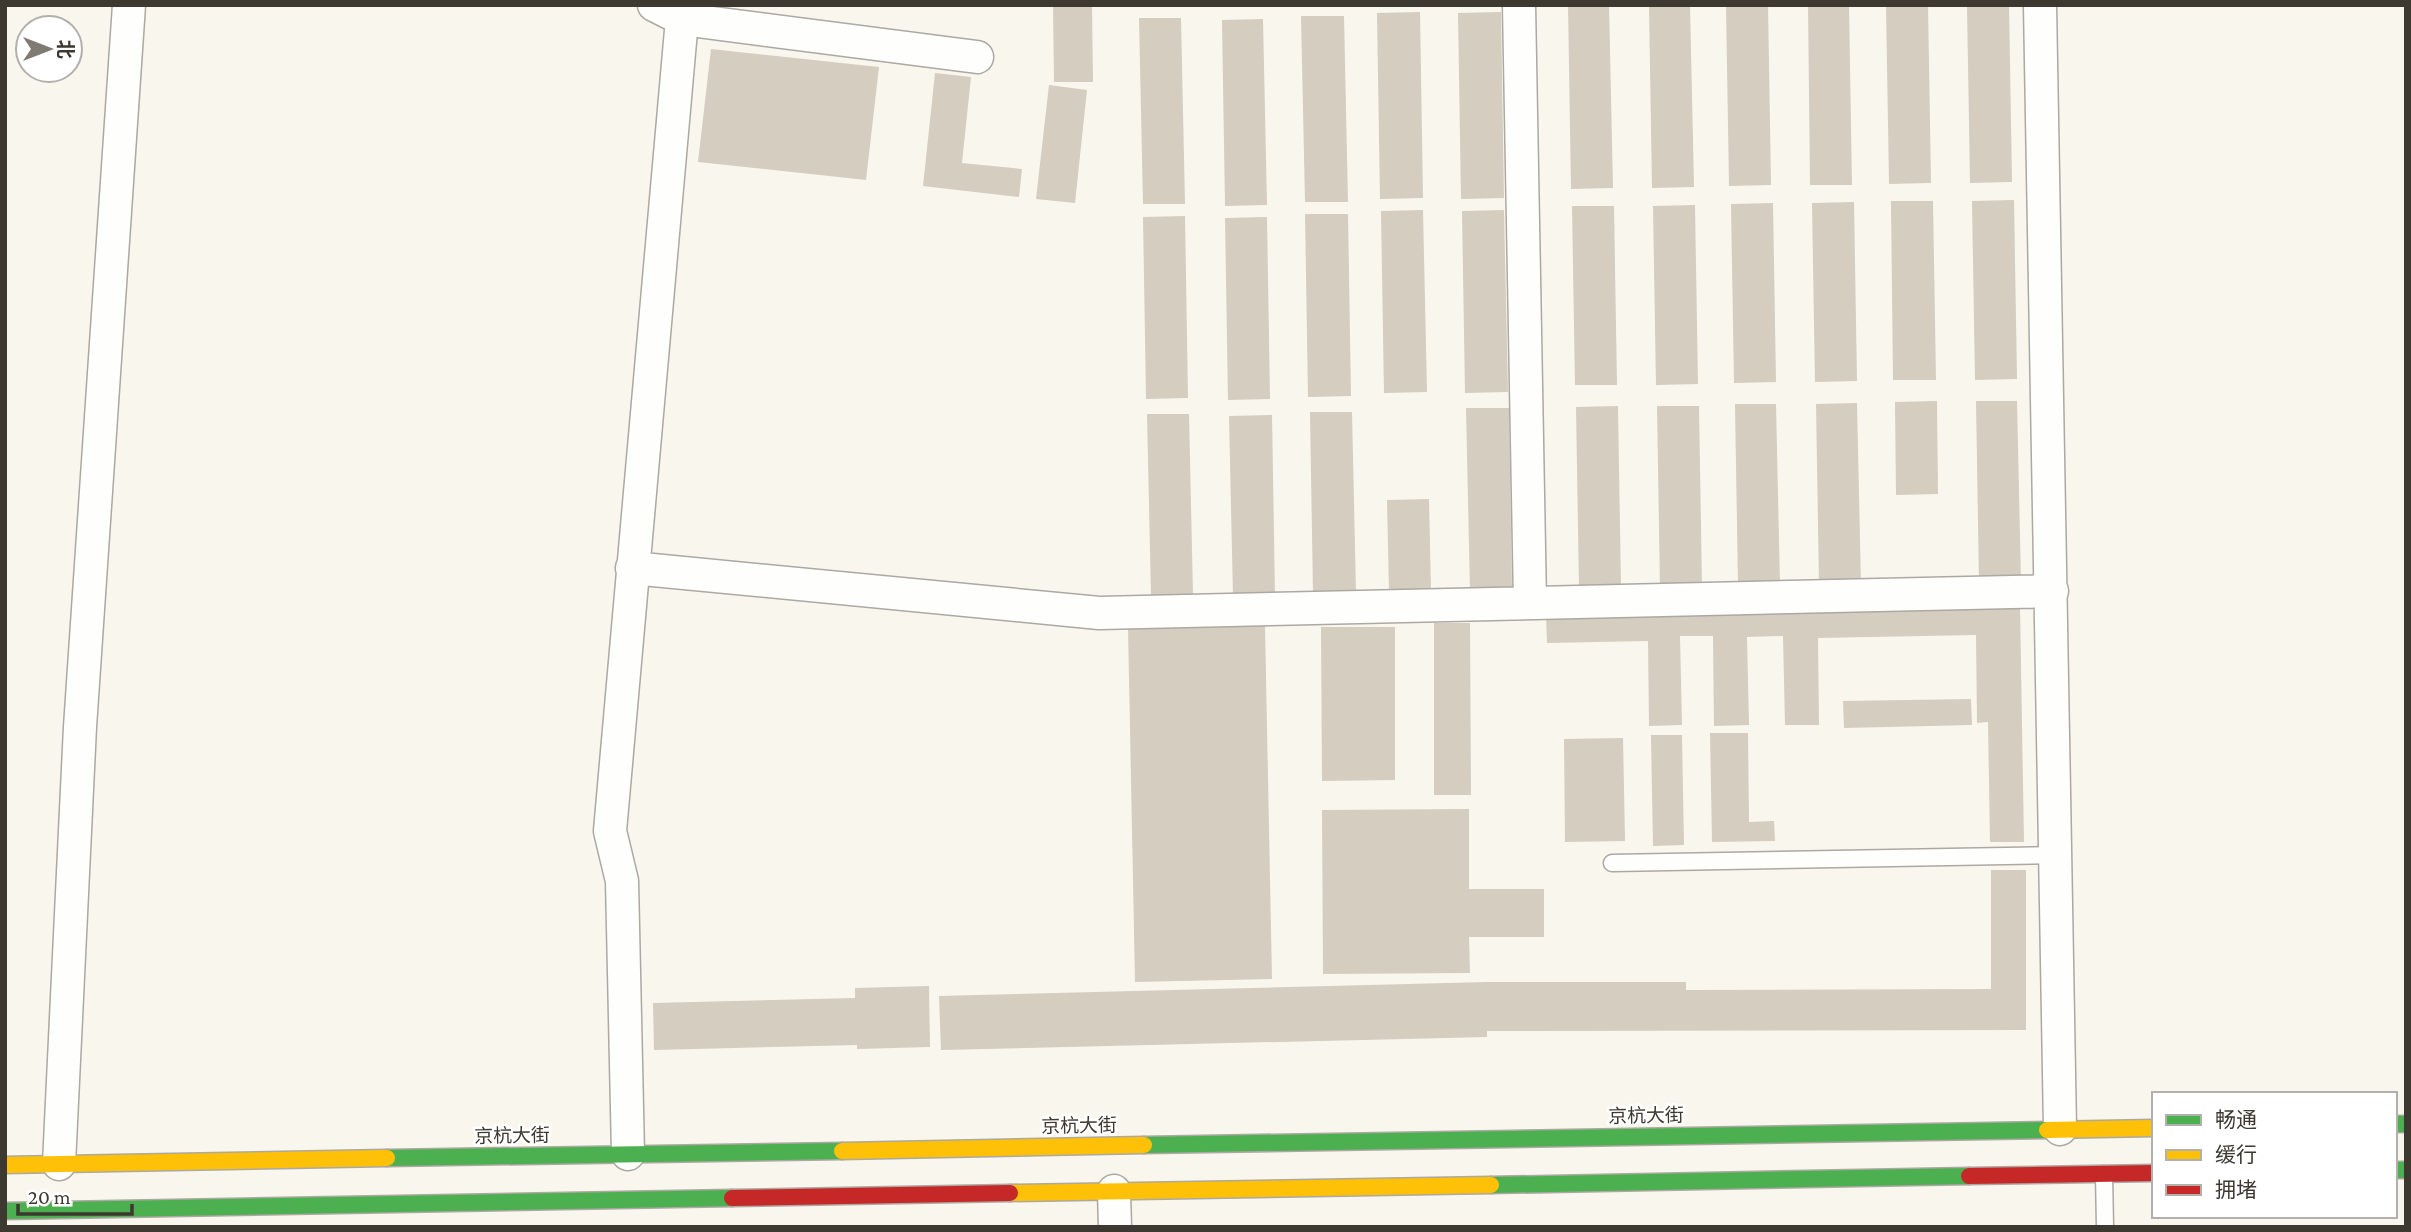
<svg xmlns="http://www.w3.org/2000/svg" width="2411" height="1232" viewBox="0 0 2411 1232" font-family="'Crimson Pro','Noto Sans SC',serif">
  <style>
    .building { fill: #d4cdc0 }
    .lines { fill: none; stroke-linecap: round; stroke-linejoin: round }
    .lane-casing { stroke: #aca8a2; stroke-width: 19 }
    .street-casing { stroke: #aca8a2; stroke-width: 35 }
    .fast-casing { stroke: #aca8a2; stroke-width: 19 }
    .slow-casing { stroke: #aca8a2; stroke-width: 19 }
    .jam-casing { stroke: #aca8a2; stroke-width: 19 }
    .lane { stroke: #fefefc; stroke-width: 16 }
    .street { stroke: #fefefc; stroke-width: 32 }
    .fast { stroke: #4caf50; stroke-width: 16 }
    .slow { stroke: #ffc107; stroke-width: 16 }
    .jam { stroke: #c62828; stroke-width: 16 }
    .labels { text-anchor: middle; stroke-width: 5; stroke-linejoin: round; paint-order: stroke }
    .street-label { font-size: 19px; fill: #3d3931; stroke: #fff }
  </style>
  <rect width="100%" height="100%" fill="#f9f6ee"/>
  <!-- building -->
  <path class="building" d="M1053,5H1092L1093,82H1054Z
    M1568,5H1609L1613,188L1571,189Z
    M1649,5H1690L1694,187L1652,188Z
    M1726,5H1768L1771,185L1729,186Z
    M1808,5H1849L1852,185H1810Z
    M1886,5H1928L1931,183L1889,184Z
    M1967,5H2009L2012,182L1970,183Z
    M1420,12L1423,198L1380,199L1377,13Z
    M1501,12L1504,198L1461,199L1458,13Z
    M1301,16H1344L1348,202H1305Z
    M1139,18H1181L1185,204H1143Z
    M1263,19L1267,205L1225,206L1222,20Z
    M711,49L879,67L866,180L698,162Z
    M935,73L971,77L962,163L1022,169L1019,197L923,186Z
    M1049,85L1087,90L1075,203L1036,199Z
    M2014,200L2017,379L1975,380L1972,201Z
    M1891,201H1933L1936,380H1893Z
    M1854,202L1857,381L1815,382L1812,203Z
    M1773,203L1776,382L1734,383L1731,204Z
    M1695,205L1698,384L1656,385L1653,206Z
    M1572,206H1614L1617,385H1575Z
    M1423,210L1427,392L1384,393L1381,211Z
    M1504,210L1508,392L1465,393L1462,211Z
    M1305,214H1348L1351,396L1308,397Z
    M1185,216L1188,398L1146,399L1143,217Z
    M1267,217L1270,399L1228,400L1225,218Z
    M1937,401L1938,494L1896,495L1895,402Z
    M1976,401H2017L2021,582L1979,583Z
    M1857,403L1861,585H1819L1816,404Z
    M1735,404H1776L1780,585L1738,586Z
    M1618,406L1621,588L1579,589L1576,407Z
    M1657,406H1699L1702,587L1660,588Z
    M1466,408H1509L1512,590L1470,591Z
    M1310,412H1352L1356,593L1313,594Z
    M1147,414H1189L1193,595L1151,596Z
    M1272,415L1275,597H1233L1229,416Z
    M1429,499L1431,590L1389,591L1387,500Z
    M2020,606L2024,842H1990L1988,722L1977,723L1976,635L1818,638L1819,725H1785L1783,636L1747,637L1749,725L1714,726L1713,636H1680L1682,725L1649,726L1648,641L1547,643L1546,614Z
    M1434,623H1470L1471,795H1434Z
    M1265,626L1272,979L1135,982L1128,628Z
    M1321,627H1395V780L1322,781Z
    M1971,699L1972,725L1844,728L1843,701Z
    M1710,733H1748L1749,822L1774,821L1775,841L1712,842Z
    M1651,735H1682L1684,845L1653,846Z
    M1623,738L1625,841L1565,842L1564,739Z
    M1469,809V889H1544V937H1469L1470,973L1323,974L1322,810Z
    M1991,870H2026V1030L1487,1031V1037L941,1050L939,996L1487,982H1686V990L1991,989Z
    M929,986L930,1047L857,1049V1045L654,1050L653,1003L855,998V988Z"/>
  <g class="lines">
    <defs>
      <path id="lane" d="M1612,863L2056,855
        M2104,1174L2105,1227"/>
      <path id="street" d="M654,5L682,19L977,57
        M1519,5L1530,603
        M2040,5L2060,1129
        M632,568L1099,613L2052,591
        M628,1154L622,881L610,831L682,19
        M59,1164L80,727L129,5
        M1114,1191L1115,1227"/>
      <path id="fast" d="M2395,1124H2406
        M1144,1145L2047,1130
        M387,1158L842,1151
        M2395,1170H2406
        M1491,1185L1969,1176
        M5,1211L732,1198"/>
      <path id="slow" d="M2047,1130L2154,1128
        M842,1151L1144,1145
        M5,1165L387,1158
        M1010,1193L1491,1185"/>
      <path id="jam" d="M1969,1176L2154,1173
        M732,1198L1010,1193"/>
    </defs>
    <!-- lane casing -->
    <use href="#lane" class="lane-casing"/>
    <!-- street casing -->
    <use href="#street" class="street-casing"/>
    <!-- fast casing -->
    <use href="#fast" class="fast-casing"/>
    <!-- slow casing -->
    <use href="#slow" class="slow-casing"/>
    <!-- jam casing -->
    <use href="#jam" class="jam-casing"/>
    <!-- lane -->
    <use href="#lane" class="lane"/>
    <!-- street -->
    <use href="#street" class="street"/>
    <!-- fast -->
    <use href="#fast" class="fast"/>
    <!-- slow -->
    <use href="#slow" class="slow"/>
    <!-- jam -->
    <use href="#jam" class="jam"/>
  </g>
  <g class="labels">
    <!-- street labels -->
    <g class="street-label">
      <text transform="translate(1646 1115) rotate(-1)" y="7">京杭大街</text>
      <text transform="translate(1079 1125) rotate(-1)" y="7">京杭大街</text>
      <text transform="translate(512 1135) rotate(-1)" y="7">京杭大街</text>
    </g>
  </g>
  <!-- border -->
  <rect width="2411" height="1232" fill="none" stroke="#3d3931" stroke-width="14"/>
  <!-- legend -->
  <rect x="2152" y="1092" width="245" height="126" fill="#ffffff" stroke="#b1b0ad" stroke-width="2"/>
  <rect x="2166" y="1115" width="35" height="10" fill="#4caf50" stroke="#b1b0ad" stroke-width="2"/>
  <text x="2215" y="1127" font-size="21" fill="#3d3931">畅通</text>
  <rect x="2166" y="1150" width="35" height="10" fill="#ffc107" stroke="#b1b0ad" stroke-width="2"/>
  <text x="2215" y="1162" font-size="21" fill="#3d3931">缓行</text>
  <rect x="2166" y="1185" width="35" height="10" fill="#c62828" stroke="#b1b0ad" stroke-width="2"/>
  <text x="2215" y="1197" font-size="21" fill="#3d3931">拥堵</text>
  <!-- north arrow -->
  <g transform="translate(49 49) rotate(90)"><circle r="33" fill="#ffffff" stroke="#b1b0ad" stroke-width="2"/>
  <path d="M0-5L12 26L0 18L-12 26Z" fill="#7f7b73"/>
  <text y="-10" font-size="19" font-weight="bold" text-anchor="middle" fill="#3d3931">北</text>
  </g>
  <!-- scale -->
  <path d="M18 1204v10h114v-10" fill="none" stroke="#3d3931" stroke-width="3.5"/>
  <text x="28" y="1204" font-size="21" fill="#3d3931" stroke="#ffffff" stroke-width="5" paint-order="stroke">20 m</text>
</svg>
